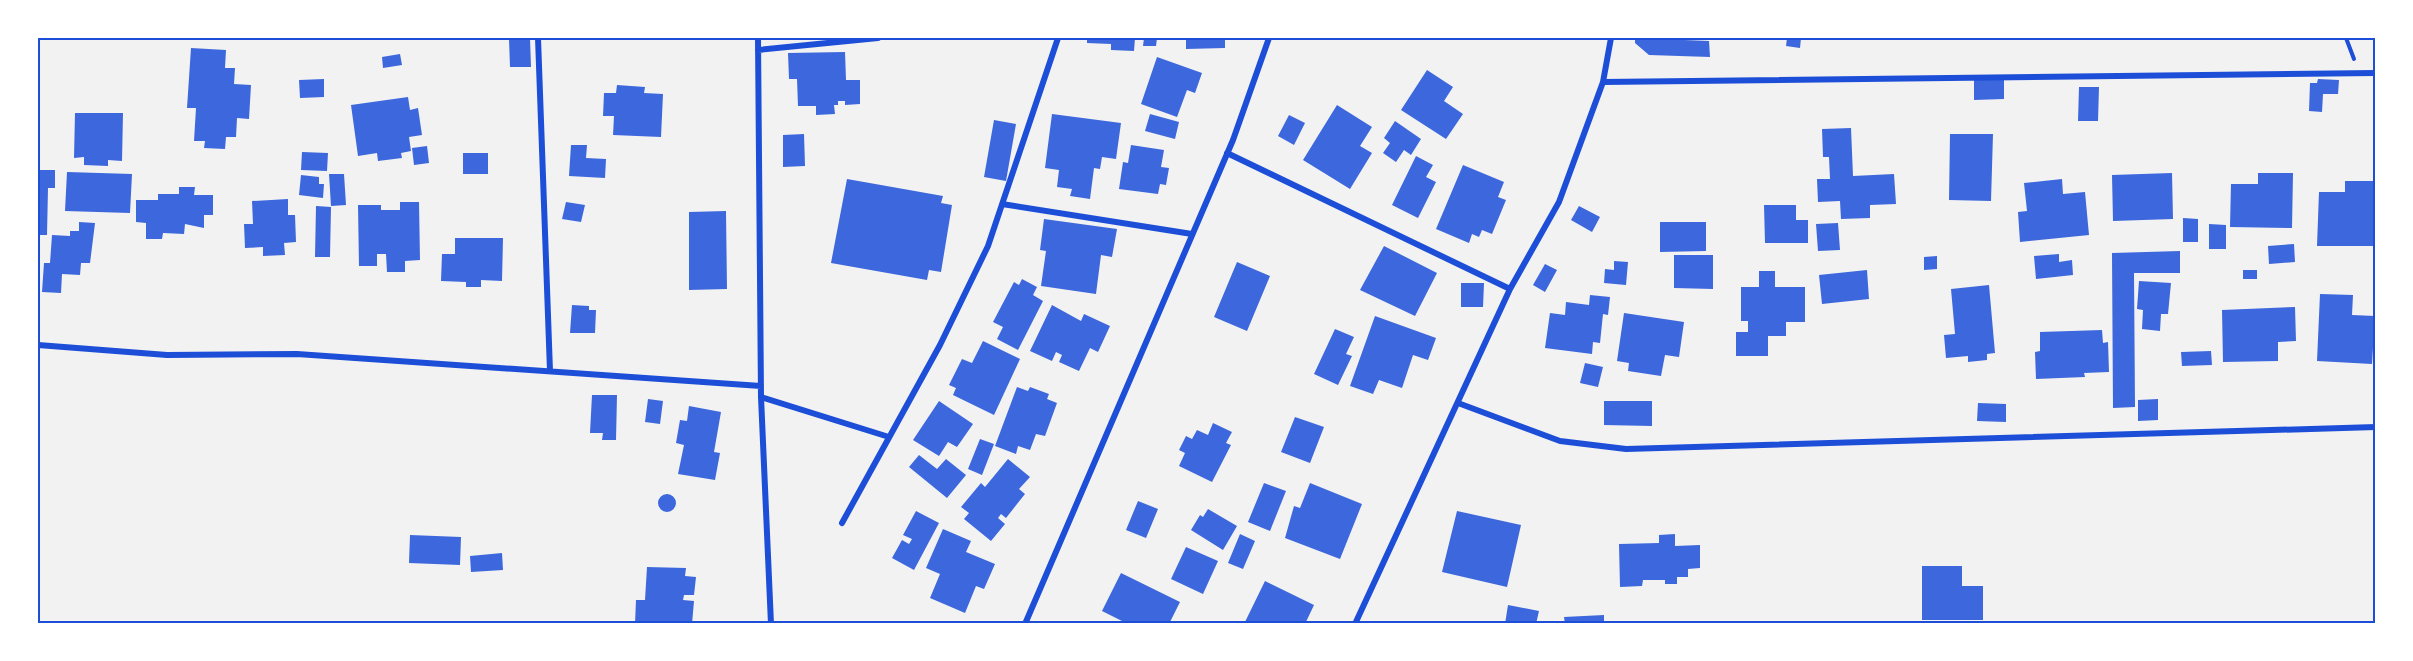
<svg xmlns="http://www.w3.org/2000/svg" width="2413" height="661" viewBox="0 0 2413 661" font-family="'DM Sans',sans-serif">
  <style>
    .building { fill: #3d67dc }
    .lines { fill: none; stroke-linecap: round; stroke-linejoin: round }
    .path { stroke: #1d4ed8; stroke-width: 4 }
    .minor { stroke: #1d4ed8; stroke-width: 6 }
    .neatline { fill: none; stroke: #1d4ed8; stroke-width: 2 }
  </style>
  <rect width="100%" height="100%" fill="#f2f2f2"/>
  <!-- building -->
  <path class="building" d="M530,38L531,67H510L509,39Z
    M1087,38H1135L1134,51L1111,50V44L1087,43Z
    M1144,38H1157L1156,46H1143Z
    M1186,38H1225V48L1186,49Z
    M1635,38L1709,41L1710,57L1649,55L1635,43Z
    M1787,38H1801L1800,48L1786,46Z
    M191,48L226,50L225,68H235L234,84L251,85L249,119L237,118L236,137H226L225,149L204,148L205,141H194L196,108H187Z
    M845,52L846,80H860V104L845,105V101H838V105H834L835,114L816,115V106H798L797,79H789L788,53Z
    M400,54L402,65L383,68L382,57Z
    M1157,57L1202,73L1195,93L1187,90L1177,117L1141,104Z
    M1427,70L1453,87L1444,101L1463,114L1446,139L1401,110Z
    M324,79V97L300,98L299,80Z
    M1974,79H2004V99L1974,100Z
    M2318,79L2339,80L2338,94H2323L2322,112L2309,111L2310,83H2317Z
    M617,85L645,87L644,93L663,94L661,137L613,135L614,116H603L604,93H616Z
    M2079,87H2099L2098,121H2078Z
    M408,97L410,110L418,108L422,135L409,137L411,151L401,153L402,158L378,161L377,153L358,156L351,105Z
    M1337,105L1372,127L1360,146L1372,153L1350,189L1303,160Z
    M75,113H123L122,161L108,160V166L84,165V157L74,158Z
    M1052,114L1121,123L1116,159L1102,157L1100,169L1094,168L1090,199L1070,196L1072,189L1057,187L1059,170L1045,168Z
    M1150,114L1179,122L1175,139L1145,131Z
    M1289,115L1305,123L1294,145L1278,136Z
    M994,120L1016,124L1006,181L984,177Z
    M1395,121L1421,139L1411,155L1404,150L1396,162L1383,153L1390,143L1384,138Z
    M1851,128L1853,176L1894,174L1896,204L1870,205V218L1841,219L1840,201L1818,202L1817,179H1830L1829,157H1823L1822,129Z
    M804,134L805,166L783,167V135Z
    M1950,134H1993L1991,201L1949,200Z
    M571,145H587L586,158L606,159L605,178L569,176Z
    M1131,145L1164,150L1161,167L1169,168L1166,185L1160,184L1158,194L1119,189L1123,162L1128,163Z
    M427,146L429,163L414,165L412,148Z
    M302,152L328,153L327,171L301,170Z
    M463,153H488V174H463Z
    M1416,156L1433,165L1426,177L1436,182L1418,218L1392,205Z
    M1463,165L1504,182L1498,197L1506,200L1492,234L1482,230L1479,237L1472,234L1469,243L1436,229Z
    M38,170H55V188H48L47,235H38Z
    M67,172L132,174L130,213L65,211Z
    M2172,173L2173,219L2113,221L2112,175Z
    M2258,173H2293L2292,228L2230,227L2231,184H2258Z
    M329,174H344L346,205L331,206Z
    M301,175L319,177V184H324L323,198L299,195Z
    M847,179L943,196L941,203L952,205L941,272L929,270L927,280L831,263Z
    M2062,179L2063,194L2085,192L2089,235L2020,242L2018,212L2027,211L2024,183Z
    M2345,181H2376V246H2317L2319,192H2345Z
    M179,187H195L194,195H213V215H204V228L185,224L184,234L163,233L162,239H146V223L136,222V200H158V194H179Z
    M288,199V215H295L296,242L284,243L285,255L263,256V247L245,248L244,224H253L252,201Z
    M400,202H419L420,260L405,261V272H387L386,254H377V266H359L358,205H381V210H400Z
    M566,202L585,205L581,222L562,219Z
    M1764,205H1796V220H1808V243H1765Z
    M316,206L331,207L330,257H315Z
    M1579,206L1600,217L1592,232L1571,220Z
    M726,211L727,289L689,290V212Z
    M2183,218L2198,219V242H2183Z
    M1044,219L1117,229L1112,257L1101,255L1096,294L1041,286L1046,251L1040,250Z
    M79,222L95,223L90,263H81L80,275L62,274L61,293L42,292L44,263H50L52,235L70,236V231H79Z
    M1660,222H1706V251L1660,252Z
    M1838,223L1840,250L1818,251L1816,224Z
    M2209,224L2226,225V249H2209Z
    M455,238H503L502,281L481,280V287H466V282L441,281L442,254H455Z
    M2294,244L2295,262L2269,264L2268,246Z
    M1384,246L1437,273L1415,316L1360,290Z
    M2180,251V273H2134L2135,407L2113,408L2112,253Z
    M2059,254V262L2072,260L2073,275L2036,279L2034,256Z
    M1674,255H1713V289L1674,288Z
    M1937,256V269L1924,270V257Z
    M1614,261L1628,262L1626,285L1604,283L1605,269L1614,270Z
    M1237,262L1270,276L1247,331L1214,317Z
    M1545,264L1557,270L1545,292L1533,285Z
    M1867,270L1869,299L1822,304L1819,275Z
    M2243,270H2257V279H2243Z
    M1759,271H1775V287H1805V322H1786V336H1768V356H1736V332H1748V321H1741V287H1759Z
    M1022,279L1037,287L1033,295L1043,301L1018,350L997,339L1003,327L993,322L1014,282L1019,285Z
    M2139,281L2171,283L2168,314H2161L2160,331L2142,329L2143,310L2137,309Z
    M1461,283H1484L1483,307H1461Z
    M1989,285L1995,353L1987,354V360L1968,362V356L1946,358L1944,335L1955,334L1951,289Z
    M2320,294L2353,295L2352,315L2375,316L2372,364L2317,361Z
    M1590,295L1610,297L1608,315L1603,314L1600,343L1593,342L1592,354L1545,348L1550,313L1565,315L1566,302L1589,305Z
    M572,305L589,306V310H596L595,333H570Z
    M1052,305L1081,321L1084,314L1110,326L1098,352L1090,348L1079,371L1059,362L1062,355L1056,352L1052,361L1030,351Z
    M2295,307L2296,341L2278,342V361L2223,362L2222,310Z
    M1624,313L1684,322L1679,357L1665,355L1661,376L1628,371L1629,363L1617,361Z
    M1375,316L1436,338L1428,360L1413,355L1402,388L1379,380L1373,394L1350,386Z
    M1335,329L1354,337L1346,354L1352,356L1338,385L1314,374Z
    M2102,330L2103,343L2108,342L2109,372L2084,373L2085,377L2036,379L2035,352L2040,351V332Z
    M983,341L1020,359L994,415L953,395L956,388L949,385L962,359L972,363Z
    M2211,351L2212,365L2182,366L2181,352Z
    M1585,363L1603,367L1598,387L1580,383Z
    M1017,387L1028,391L1030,387L1049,394L1047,399L1057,403L1045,436L1036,434L1030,450L1018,446L1016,454L995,446Z
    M592,395H617L616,440H602L603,433H590Z
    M648,399L663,401L660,424L645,422Z
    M2158,399V420L2138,421V400Z
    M939,401L973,424L957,447L948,442L939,456L913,440Z
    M1604,401H1652V426L1604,425Z
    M1978,403L2006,404V422L1977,421Z
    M689,406L721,412L714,452L720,453L715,480L678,474L684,445L676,443L680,420L687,421Z
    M1295,417L1324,427L1310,463L1281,452Z
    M1213,423L1232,432L1226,443L1231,445L1212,482L1179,466L1185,453L1179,450L1186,436L1192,439L1197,430L1208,435Z
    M980,439L994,444L982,475L968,469Z
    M919,455L937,469L946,459L966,475L947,498L909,467Z
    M1008,459L1030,477L1019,489L1025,494L1006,518L1001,514L998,518L1005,524L991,541L964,519L969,513L961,507L981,483L985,487Z
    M1264,483L1286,491L1270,531L1248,522Z
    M1310,483L1362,504L1340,559L1285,538L1294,506L1300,508Z
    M658 503a9 9 0 1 1 18 0a9 9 0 1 1-18 0Z
    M1138,501L1158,509L1146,538L1126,530Z
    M1208,509L1237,526L1223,550L1191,530L1200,515L1203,517Z
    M916,511L939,523L914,570L892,558L902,540L909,544L912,539L903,535Z
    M1457,511L1521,525L1507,587L1442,572Z
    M943,529L971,541L966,552L995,564L984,589L976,586L965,613L930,598L940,574L926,568Z
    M1240,534L1255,541L1243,569L1228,563Z
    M1675,534V546L1700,545V568L1688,569V577H1677V584H1665V580H1643L1642,586L1620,587L1619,544L1659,543V535Z
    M410,535L461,537L460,565L409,563Z
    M1186,547L1218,561L1203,594L1171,579Z
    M502,553L503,570L471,572L470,556Z
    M1922,566H1962V586H1983V620H1922Z
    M647,567L686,568L685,576L696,577L694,595H684L683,600L694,601L692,624H635L636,600H645Z
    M1121,573L1180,602L1169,624H1128L1102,611Z
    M1265,581L1314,605L1305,624H1244Z
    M1508,605L1539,611L1536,624H1505Z
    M1604,615V624H1565L1564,617Z"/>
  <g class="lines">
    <!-- path -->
    <path class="path" d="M2346,38L2354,59"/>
    <!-- minor -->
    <path class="minor" d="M538,38L550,371
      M758,38L761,397L771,624
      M758,50L878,38
      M1603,82L2376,73
      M1227,153L1510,289
      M1002,204L1192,234
      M38,345L167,355L297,354L761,386
      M761,397L889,437
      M1458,403L1560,441L1626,449L2376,427
      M842,523L940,345L988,246L1058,38
      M1025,624L1233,140L1269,38
      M1355,624L1510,289L1559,202L1603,82L1611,38"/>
  </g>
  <!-- border -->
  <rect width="2413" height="661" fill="none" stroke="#ffffff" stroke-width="78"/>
  <rect x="39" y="39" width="2335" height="583" class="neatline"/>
</svg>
